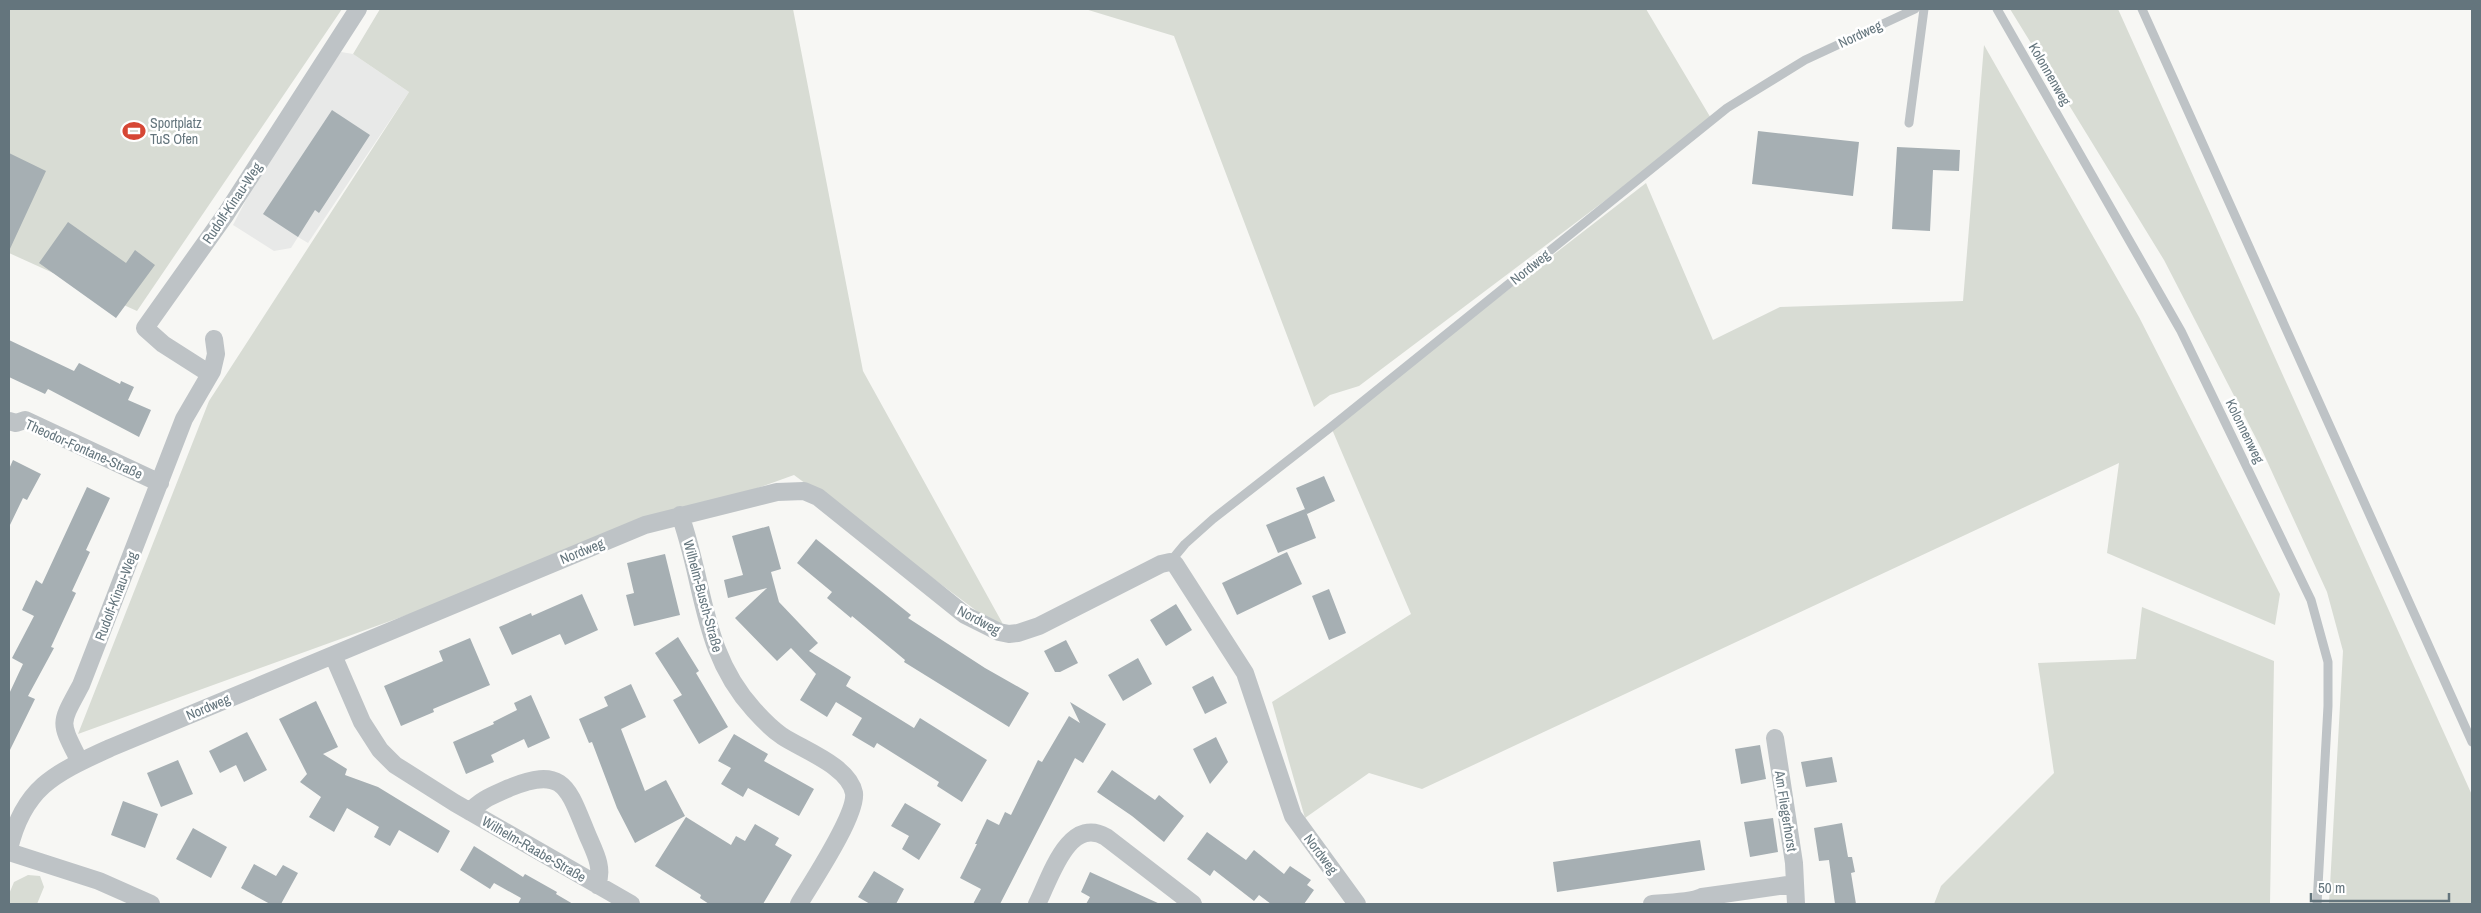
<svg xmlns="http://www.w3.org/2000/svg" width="2481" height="913" viewBox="0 0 2481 913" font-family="'Archivo Narrow',sans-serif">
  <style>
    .built { fill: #e8e9e8 }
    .green { fill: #d8dcd4 }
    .building { fill: #a6afb3 }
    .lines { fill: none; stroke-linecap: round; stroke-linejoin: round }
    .service { stroke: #bec3c6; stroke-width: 9 }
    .minor { stroke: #bec3c6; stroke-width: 18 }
    .labels { text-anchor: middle; stroke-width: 5; stroke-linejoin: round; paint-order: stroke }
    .street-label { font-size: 14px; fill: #64757d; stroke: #fff }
    .poi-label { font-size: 14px; fill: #64757d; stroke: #fff; text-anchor: start }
  </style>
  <rect width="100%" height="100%" fill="#f7f7f4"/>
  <!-- built -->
  <path class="built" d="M341,52L353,54L409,92L308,243L298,237L291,248L274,251L233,225L270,154Z"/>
  <!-- green -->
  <path class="green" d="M9,9H342L137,311L9,253Z
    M380,9H793L863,371L1009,635L794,475L78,734L209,401L409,92L353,54Z
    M1085,9H1646L1712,120L1359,386L1330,395L1314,407L1174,36Z
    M2010,9H2118L2472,795V904H2329L2343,651L2327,592L2261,448L2164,260Z
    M1984,45L2139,317L2280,594L2275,625L2107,553L2119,463L1422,789L1369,773L1305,818L1272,702L1411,614L1331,427L1646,183L1713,340L1780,307L1963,301Z
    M2142,607L2274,661L2270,904H1934L1941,886L2054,773L2038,663L2136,659Z
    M28,875L40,876L44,887L37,904H9V894L14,882Z"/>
  <!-- building -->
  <path class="building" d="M332,110L370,135L319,213L315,210L298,237L263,214Z
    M1758,131L1859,142L1853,196L1752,184Z
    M1897,147L1960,150L1959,171L1933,170L1930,231L1892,229Z
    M9,153L46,171L9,251Z
    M68,222L126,263L135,250L155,265L116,318L39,263Z
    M9,340L74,371L79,363L120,384L121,381L134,387L128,400L151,410L139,437L48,389L45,394L9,377Z
    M13,460L41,474L27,500L23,498L9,527V469Z
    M1324,476L1335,501L1307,514L1296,488Z
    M87,487L110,498L86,550L90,552L72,591L76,593L51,647L54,648L28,696L35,699L9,752V694L23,664L12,658L34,616L22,610L36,580L42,584Z
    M1305,509L1316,538L1278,553L1266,525Z
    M769,526L781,569L771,572L779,602L818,643L809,651L851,677L846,686L914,728L920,718L987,760L962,802L937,786L939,782L877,743L874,748L852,735L862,718L836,702L827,717L800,700L816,674L791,648L777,661L735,618L767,588L728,598L724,580L743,575L732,536Z
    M816,539L911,615L908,618L985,668L1029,693L1009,727L904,662L905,660L852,616L851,618L827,598L832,592L797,563Z
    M1287,552L1302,584L1237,615L1222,583Z
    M665,554L680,615L634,626L626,595L634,593L627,563Z
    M1329,589L1346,633L1329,640L1312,596Z
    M582,594L598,630L565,645L560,634L512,655L499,627L531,613L532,616Z
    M1176,604L1192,630L1166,646L1150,620Z
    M678,637L699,671L696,673L728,727L699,744L673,700L682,695L655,653Z
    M470,638L490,685L433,709L434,712L401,726L384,686L443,661L439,651Z
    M1066,640L1078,663L1060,672H1055L1044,651Z
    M1138,658L1152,684L1123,701L1108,675Z
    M1213,676L1227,703L1205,714L1192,687Z
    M631,684L646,717L621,729L645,791L666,780L685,816L635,843L617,808L592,742L589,743L579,719L608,706L604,697Z
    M531,695L550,738L528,748L524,739L491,755L494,762L466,774L453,742L494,724L493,722L517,710L514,703Z
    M316,701L338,747L323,754L347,769L345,775L378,787L450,831L438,853L399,830L390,846L374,837L379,827L347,808L334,832L309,817L321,797L300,782L307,774L279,719Z
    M1070,702L1106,724L1083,763L1075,758L1000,904H973L981,889L960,878L977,844H975L987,819L999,825L1005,812L1011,815L1038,760L1042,762L1069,716L1080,723Z
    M247,732L267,770L244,782L236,765L220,773L209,751Z
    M734,734L768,754L764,761L814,789L799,816L748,788L743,797L721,784L731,768L718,761Z
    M1216,737L1228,762L1210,784L1193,749Z
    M1760,745L1766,779L1741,784L1735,749Z
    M1832,757L1837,782L1806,787L1801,762Z
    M178,760L193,794L161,807L147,773Z
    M1112,770L1155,800L1159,795L1184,816L1164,842L1132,816L1097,792Z
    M123,801L158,814L145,848L111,835Z
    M905,803L941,824L919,860L902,849L909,836L891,826Z
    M686,817L731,845L736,836L745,841L755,824L779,838L775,845L792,855L763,904H709L700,898L701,895L655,866Z
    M1773,818L1778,852L1750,857L1744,822Z
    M1842,823L1848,857H1852L1855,872L1851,873L1856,904H1835L1829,860L1819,861L1814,828Z
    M193,828L227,847L211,878L176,859Z
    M1207,832L1246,860L1254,850L1284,874L1290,866L1311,880L1307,885L1314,890L1304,904H1271L1259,895L1254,901L1214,870L1210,876L1187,859Z
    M1700,840L1705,870L1557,892L1553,862Z
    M474,846L523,877L525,874L557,892L556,894L573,904H518L521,898L494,883L490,889L460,870Z
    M254,864L276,876L283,865L298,873L281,904H270L241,888Z
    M874,871L904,889L896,904H870L858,897Z
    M1090,872L1160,904H1086L1090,897L1081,892Z"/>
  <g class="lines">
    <!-- service -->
    <path class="service" d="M1997,9L2181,331L2311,600L2328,662V706L2317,904
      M2142,9L2472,742
      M1909,123L1924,9
      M1170,562L1185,544L1213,519L1331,427L1727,108L1805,60L1915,9"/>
    <!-- minor -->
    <path class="minor" d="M210,374L163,344L145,328L226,214L358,9
      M9,421L16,423L25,420L160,483
      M680,515C705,584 701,652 754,710C763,720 772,729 782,736C803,750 849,766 854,793C857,815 812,882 799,904
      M333,655L362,722L380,750L395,765L455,803L631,904
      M1775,738L1794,863L1796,904
      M80,762C59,720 59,726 81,685L184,419L212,371L216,354L214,339
      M470,812C481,799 494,795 509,788C564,765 568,788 587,834C594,851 604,867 597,885
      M9,849C24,786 56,773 110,748L645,525L777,492L804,491L818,497L965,615L999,632L1009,634L1018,633L1039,626L1161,564L1170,562L1175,564L1245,673L1293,816L1357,904
      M9,852L99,881L151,904
      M1037,904C1050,879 1068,815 1106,837L1193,904
      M1652,904C1666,903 1692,902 1702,897L1794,884"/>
  </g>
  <!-- icons -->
  <defs>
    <symbol id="stadium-bare" viewBox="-9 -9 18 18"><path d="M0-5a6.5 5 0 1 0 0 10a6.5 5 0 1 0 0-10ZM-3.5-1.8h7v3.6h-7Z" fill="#d64735" stroke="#fff" stroke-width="2.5" paint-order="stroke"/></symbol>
  </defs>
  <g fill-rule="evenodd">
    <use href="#stadium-bare" x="118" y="115" width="32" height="32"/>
  </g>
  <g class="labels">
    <!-- street labels -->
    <g class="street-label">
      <text transform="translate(1860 34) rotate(-25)" y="5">Nordweg</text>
      <text transform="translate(2050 74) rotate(60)" y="5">Kolonnenweg</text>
      <text transform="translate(232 203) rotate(-56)" y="5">Rudolf-Kinau-Weg</text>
      <text transform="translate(1530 267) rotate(-39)" y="5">Nordweg</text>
      <text transform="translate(2245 431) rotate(64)" y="5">Kolonnenweg</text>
      <text transform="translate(84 449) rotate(24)" y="5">Theodor-Fontane-Straße</text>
      <text transform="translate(582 551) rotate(-22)" y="5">Nordweg</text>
      <text transform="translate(116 596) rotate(-69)" y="5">Rudolf-Kinau-Weg</text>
      <text transform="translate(703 596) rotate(75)" y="5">Wilhelm-Busch-Straße</text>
      <text transform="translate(979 620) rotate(28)" y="5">Nordweg</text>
      <text transform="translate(208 707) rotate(-23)" y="5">Nordweg</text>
      <text transform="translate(1786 811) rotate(81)" y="5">Am Fliegerhorst</text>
      <text transform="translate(534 849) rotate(30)" y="5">Wilhelm-Raabe-Straße</text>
      <text transform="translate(1321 854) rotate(53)" y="5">Nordweg</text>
    </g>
    <!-- poi labels -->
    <g class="poi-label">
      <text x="150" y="128">Sportplatz<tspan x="150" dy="16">TuS Ofen</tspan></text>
    </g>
  </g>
  <!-- border -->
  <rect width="2481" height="913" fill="none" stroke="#64757d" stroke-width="20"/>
  <!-- scale -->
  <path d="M2311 893v8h138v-8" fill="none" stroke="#64757d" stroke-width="2.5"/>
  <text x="2318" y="893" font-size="15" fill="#64757d" stroke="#ffffff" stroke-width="4" paint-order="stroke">50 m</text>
</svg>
